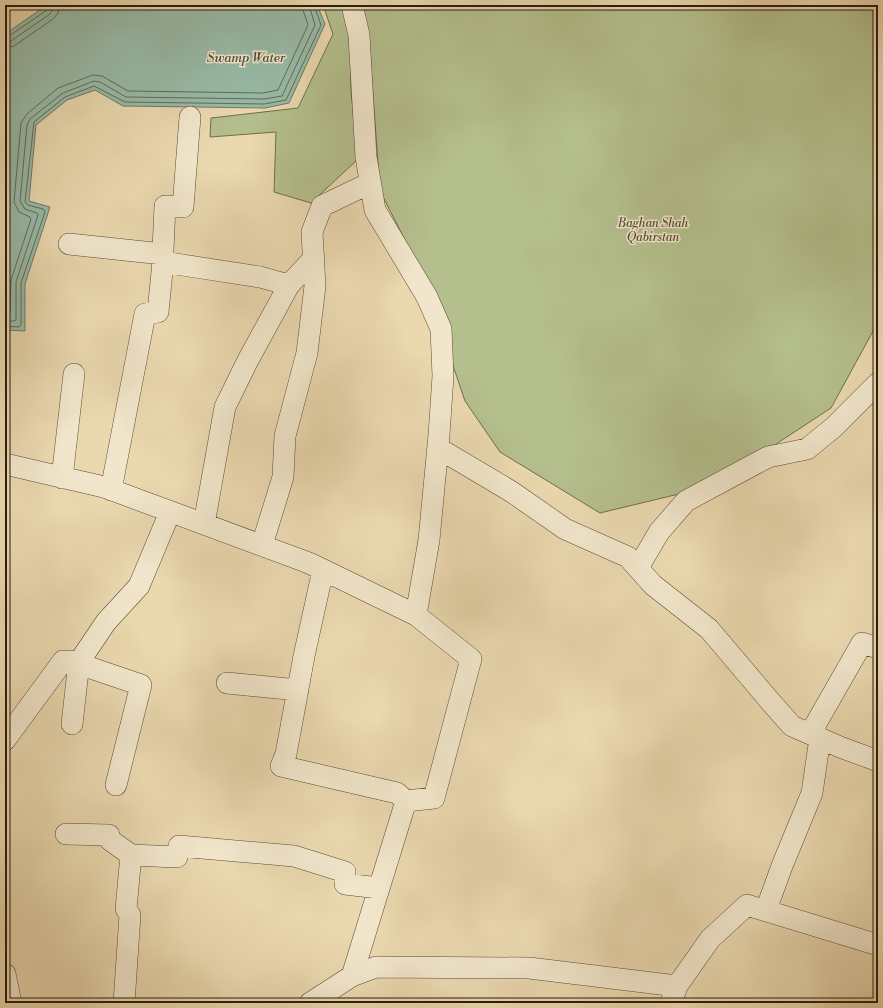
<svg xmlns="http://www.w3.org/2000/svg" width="883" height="1008" viewBox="0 0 883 1008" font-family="'Libre Bodoni',serif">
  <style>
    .green { fill: #b4bf8d; stroke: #706e4d }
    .water { fill: #98baa7; stroke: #6c7b69 }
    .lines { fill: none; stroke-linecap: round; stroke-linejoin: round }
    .shore { stroke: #626b5a; stroke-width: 1 }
    .street-casing { stroke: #5b4b36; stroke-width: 22 }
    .street { stroke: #f1e6cb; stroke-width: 21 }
    .labels { text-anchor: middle; stroke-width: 3; stroke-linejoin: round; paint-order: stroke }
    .park-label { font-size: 12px; font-style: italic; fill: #544d33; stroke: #f1e6cb }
    .water-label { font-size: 13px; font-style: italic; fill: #4c4b3b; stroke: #f1e6cb }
  </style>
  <rect width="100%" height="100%" fill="#ead8af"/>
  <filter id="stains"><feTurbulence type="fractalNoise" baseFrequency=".005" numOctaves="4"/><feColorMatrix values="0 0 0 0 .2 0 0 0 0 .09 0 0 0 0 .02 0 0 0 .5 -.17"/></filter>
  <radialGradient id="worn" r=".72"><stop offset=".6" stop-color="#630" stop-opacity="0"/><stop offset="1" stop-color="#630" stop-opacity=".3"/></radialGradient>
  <!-- green -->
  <path class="green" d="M323,5H344L350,26L351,91L358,159L311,203L274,192L276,132L210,137L211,118L298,108L333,34Z
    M360,5H878V322L831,408L712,486L600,513L500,452L465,401L449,354L448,324L380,191L370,53Z"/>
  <!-- water -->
  <path class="water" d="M47,5H317L325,24L289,103L265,108L123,106L95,90L67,100L36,125L29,201L50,207L25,284V331L5,330V34Z"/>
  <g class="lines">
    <!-- shore -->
    <path class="shore" d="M5,37L9,36L47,10L49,5
      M5,42L11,41L50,14L53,10L54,5
      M5,48L14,46L53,19L58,13L60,5
      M5,315L10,313L11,280L31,219L30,217L19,212L14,202L21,123L27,114L58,88L93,75L102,76L128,91L263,93L278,90L308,25L303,10V5
      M5,321H14L16,320V282L38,215L37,213L25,209L20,201L27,125L30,119L63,93L94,81L100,82L126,97L264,99L282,96L315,25L309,5
      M5,326L19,327L21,325V283L45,212L43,209L28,205L25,202L34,122L65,97L94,86L125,102L264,104L286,100L321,25L314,5"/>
    <defs>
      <path id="street" d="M352,5L359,35L366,157L375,210L427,297L441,329L443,376L439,435L429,540L416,615
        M69,244L163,254
        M163,262L260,277L289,285
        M438,448L512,492L565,529L628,557L653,585L709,629L769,700L792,726L840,747L878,761
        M5,464L104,487L309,563L416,615L471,659L434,798L406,801L397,793L281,766L286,754L304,656L323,570
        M62,478L74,374
        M111,490L145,314L158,312L162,272L165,206L183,207L190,117
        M204,524L225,407L247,362L289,285L314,258
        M262,545L283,477L285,436L307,353L315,286L312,232L322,206L370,183
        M638,568L659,532L686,501L768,457L807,449L834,427L878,383
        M227,683L298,690
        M72,724L79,662L106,622L139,586L170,512
        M810,734L862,643L878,648
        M5,740L63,661L79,662L91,668L141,685L116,785
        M66,834L109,835L110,840L131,855L177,857L179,846L294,856L345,872V884L379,888
        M766,910L782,866L812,793L820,738
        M5,974L11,1003
        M352,976L406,801
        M124,1003L130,915L126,909L131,855
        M310,1003L352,976L376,967L529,968L677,986
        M671,1003L677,986L710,939L747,905L878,945"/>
    </defs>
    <!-- street casing -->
    <use href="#street" class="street-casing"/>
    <!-- street -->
    <use href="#street" class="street"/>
  </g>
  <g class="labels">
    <!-- park labels -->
    <g class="park-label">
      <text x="653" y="227">Baghan Shah<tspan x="653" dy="14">Qabirstan</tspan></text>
    </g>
    <!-- water labels -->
    <g class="water-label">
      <text x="246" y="62">Swamp Water</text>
    </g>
  </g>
  <!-- margin -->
  <rect width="883" height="1008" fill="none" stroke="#ead8af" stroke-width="20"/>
  <rect x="6" y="6" width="871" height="996" fill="none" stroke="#2b1c0d" stroke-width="2"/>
  <rect x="10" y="10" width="863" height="988" fill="none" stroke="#2b1c0d"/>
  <rect width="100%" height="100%" filter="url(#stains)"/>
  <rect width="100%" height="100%" fill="url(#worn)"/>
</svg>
